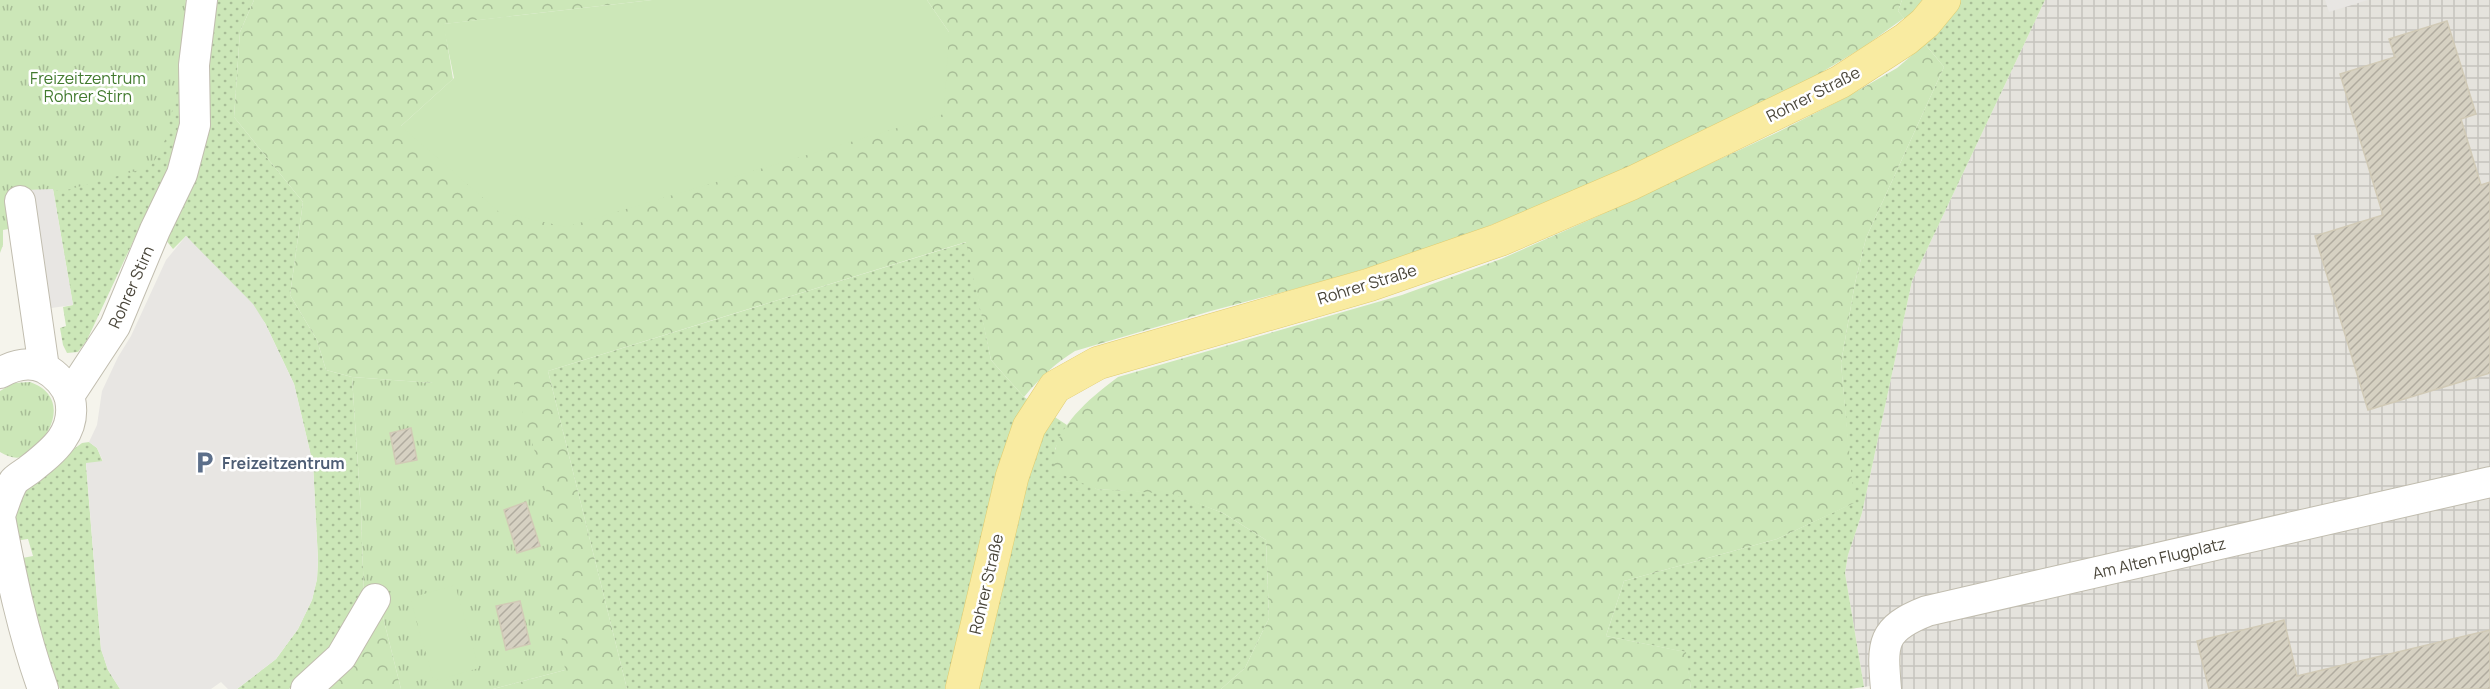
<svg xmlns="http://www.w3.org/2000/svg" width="2490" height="689" viewBox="0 0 2490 689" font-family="Manrope,sans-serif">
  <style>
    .industrial { fill: url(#industrial-grid) }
    .grass { fill: url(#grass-dots) }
    .forest { fill: url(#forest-crowns) }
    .park { fill: url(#park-tufts) }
    .garden { fill: #cce7b8 }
    .parking { fill: #e8e6e3 }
    .building { fill: url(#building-hatch); stroke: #d1cab6; stroke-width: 1.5 }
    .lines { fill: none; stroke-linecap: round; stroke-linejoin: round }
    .minor-casing { stroke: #c1bdaf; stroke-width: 32 }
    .major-casing { stroke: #dfcc71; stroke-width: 34 }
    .minor { stroke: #fff; stroke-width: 30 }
    .major { stroke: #f9eba1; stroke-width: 33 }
    .labels { text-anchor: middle; stroke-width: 5; stroke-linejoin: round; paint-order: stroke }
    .park-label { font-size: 16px; fill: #427a2f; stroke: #fff }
    .street-label { font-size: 16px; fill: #4a463a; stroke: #fff }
    .service-label { font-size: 16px; font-weight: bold; fill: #4e5e75; stroke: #fff; text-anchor: start }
  </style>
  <defs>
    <pattern id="industrial-grid" width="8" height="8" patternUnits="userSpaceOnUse" patternTransform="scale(1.5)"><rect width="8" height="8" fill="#e5e3dd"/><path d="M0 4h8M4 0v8" fill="none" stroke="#c6c4be"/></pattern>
    <pattern id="grass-dots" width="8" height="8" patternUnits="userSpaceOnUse" patternTransform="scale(1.5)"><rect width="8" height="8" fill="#cce7b8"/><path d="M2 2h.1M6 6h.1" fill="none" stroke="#a8bd97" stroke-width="1.8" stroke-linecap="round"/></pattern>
    <pattern id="forest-crowns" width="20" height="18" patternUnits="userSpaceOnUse" patternTransform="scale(1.5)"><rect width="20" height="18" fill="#cce7b8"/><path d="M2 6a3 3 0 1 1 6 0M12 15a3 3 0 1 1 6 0" fill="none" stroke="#a8bd97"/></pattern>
    <pattern id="park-tufts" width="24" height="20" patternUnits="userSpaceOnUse" patternTransform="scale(1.5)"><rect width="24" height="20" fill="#cce7b8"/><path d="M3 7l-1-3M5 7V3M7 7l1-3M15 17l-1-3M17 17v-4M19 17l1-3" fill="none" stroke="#a8bd97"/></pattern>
    <pattern id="building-hatch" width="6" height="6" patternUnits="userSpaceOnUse" patternTransform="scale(1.5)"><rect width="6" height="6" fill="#d6d1c2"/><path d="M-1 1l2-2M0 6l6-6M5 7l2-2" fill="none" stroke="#b0ab9f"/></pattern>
  </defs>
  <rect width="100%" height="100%" fill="#f5f4ec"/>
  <!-- industrial -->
  <path class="industrial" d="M2045,0H2490V689H1897L1896,681L1864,687L1845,573L1848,555L1862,513L1912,281Z"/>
  <!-- grass -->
  <path class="grass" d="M185,0H254L240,32L234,117L303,202L290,295L317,340L326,370L352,377L361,511L364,600L340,646L305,679L289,689H237L276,659L298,629L312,600L317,579L318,560L313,464L294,384L265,323L186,236L173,249L149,219L138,231L87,340L78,352L67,353L63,345L60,328L66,326L63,307L73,305L53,189L67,190L192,28Z
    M1902,0H2045L1912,281L1862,513L1848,555L1845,573L1864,687L1850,689H1691L1685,652L1606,636L1624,581L1777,539L1853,503L1841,363L1855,283L1866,238L1944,67L1898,11Z
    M967,242L991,360L1024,397L1067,425L1055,449L1096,489L1172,493L1223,513L1266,540L1269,618L1245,668L1221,689H627L548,371Z
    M89,442L97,448L103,462L86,464L101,649L108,670L120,689H60L53,676L17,559L33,556L28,539L14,541V505L34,478L82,443Z"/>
  <!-- forest -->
  <path class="forest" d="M254,0H652L444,24L453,79L401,126L949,32L927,0H1902L1898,11L1904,18L1865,46L1791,91L1582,188L1447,243L1332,279L1211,311L1075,351C1054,364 1040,378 1024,397L991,360L966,242L548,371L627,689H493L565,670L433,383L352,377L326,370L317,340L290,295L303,202L234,117L240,32Z
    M1925,44L1944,67L1866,238L1855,283L1841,363L1854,503L1777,539L1624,581L1606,636L1686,652L1691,689H1221L1245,668L1269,618L1266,540L1223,513L1172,494L1096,489L1054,471C1054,464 1054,458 1055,452C1059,423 1096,393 1118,377L1402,295L1501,259L1596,217L1778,132L1845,98L1897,68Z
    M380,605L401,689H319Z"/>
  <!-- park -->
  <path class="park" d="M0,0H185L192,28L163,148L150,167L67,190L7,192L14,228L3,230V245L0,253Z
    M511,374L546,488L565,670L493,689H401L380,605L364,600L361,511L352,377L434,383Z
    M30,382C65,394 57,428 34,448C30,451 26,455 22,457C14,459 7,456 0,452V391L14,383Z"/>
  <!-- garden -->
  <path class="garden" d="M652,0H927L949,32L944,114L566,227L499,212L401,126L454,78L443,24Z
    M455,585L479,668L434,681L410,598Z"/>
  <!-- parking -->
  <path class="parking" d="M2325,0H2368L2329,12Z
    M53,189L73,305L44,309L25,190Z
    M186,236L253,304L265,323L294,384L313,464L318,560L317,579L312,600L298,629L276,659L237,689H228L221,682L211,689H120L108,670L101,649L86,463L103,461L97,448L89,442L97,425L102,391L118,357L131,336L166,260Z"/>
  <!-- building -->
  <path class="building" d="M2447,21L2476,114L2461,119L2481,185L2490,182V373L2368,410L2315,236L2383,215L2340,74L2395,57L2389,39Z
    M411,428L417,460L396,464L390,433Z
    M526,502L540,546L517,553L504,510Z
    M520,601L530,644L506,650L496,606Z
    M2284,620L2297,676L2490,630V689H2209L2197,641Z"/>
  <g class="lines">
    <defs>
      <path id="minor" d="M20,201L44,368
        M0,373C14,365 29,361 44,368C56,374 67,386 70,399C77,433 53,451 29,470C25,473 18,477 14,481C8,490 4,505 0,515
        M69,396L115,326L155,230L182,174L195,125L194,65L202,0
        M0,517C11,576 23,633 43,689
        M306,689L341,657L375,599
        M1886,689C1882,643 1881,629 1927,611L2490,482"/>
      <path id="major" d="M962,689L1012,477L1029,427L1055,387L1098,363L1369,285L1499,240L1632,183L1840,82L1906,39L1925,23L1944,0"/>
    </defs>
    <!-- minor casing -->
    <use href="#minor" class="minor-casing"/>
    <!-- major casing -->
    <use href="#major" class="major-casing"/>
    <!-- minor -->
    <use href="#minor" class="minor"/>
    <!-- major -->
    <use href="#major" class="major"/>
  </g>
  <!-- icons -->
  <defs>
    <symbol id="parking-bare" viewBox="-9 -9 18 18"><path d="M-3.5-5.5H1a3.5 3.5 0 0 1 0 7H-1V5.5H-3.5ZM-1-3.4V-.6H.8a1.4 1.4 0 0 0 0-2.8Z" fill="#5c6f8a" stroke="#fff" stroke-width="2.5" paint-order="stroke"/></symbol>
  </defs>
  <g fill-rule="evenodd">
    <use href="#parking-bare" x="188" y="446" width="33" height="33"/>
  </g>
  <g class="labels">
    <!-- park labels -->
    <g class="park-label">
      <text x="88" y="84">Freizeitzentrum<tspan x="88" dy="18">Rohrer Stirn</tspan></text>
    </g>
    <!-- street labels -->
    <g class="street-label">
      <text transform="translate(1813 94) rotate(-27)" y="6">Rohrer Straße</text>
      <text transform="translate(1367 284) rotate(-17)" y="6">Rohrer Straße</text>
      <text transform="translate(131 287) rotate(-66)" y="6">Rohrer Stirn</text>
      <text transform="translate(2159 558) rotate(-13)" y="6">Am Alten Flugplatz</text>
      <text transform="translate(986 584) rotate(-77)" y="6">Rohrer Straße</text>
    </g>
    <!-- service labels -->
    <g class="service-label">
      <text x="222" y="469">Freizeitzentrum</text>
    </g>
  </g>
</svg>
